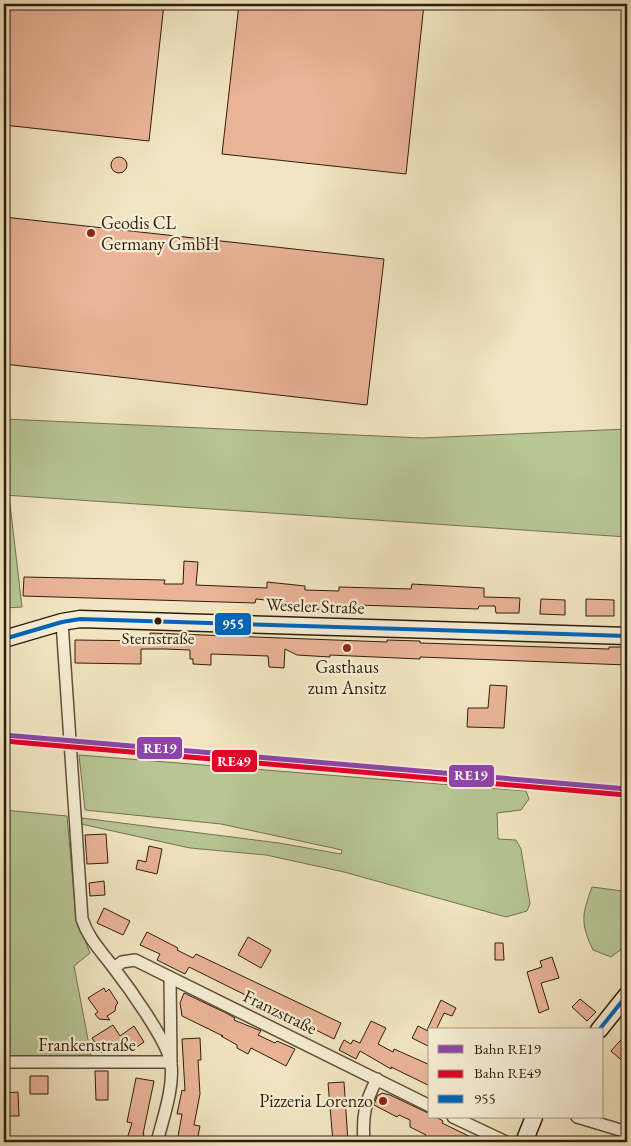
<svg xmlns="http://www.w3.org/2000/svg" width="631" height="1146" viewBox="0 0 631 1146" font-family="'EB Garamond',serif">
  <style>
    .green { fill: #b8c695; stroke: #747250 }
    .building { fill: #ebb498; stroke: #2f1d0a }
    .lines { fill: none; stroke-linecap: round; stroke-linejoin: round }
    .street-casing { stroke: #604f38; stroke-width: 14 }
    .secondary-casing { stroke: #2f1d0a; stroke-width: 19 }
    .street { stroke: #f7efd7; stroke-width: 11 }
    .secondary { stroke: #f7efd7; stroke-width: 16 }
    .bus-1-casing { stroke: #f7efd7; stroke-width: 8 }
    .bus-1 { stroke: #0065bd; stroke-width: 4 }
    .rail-1-casing { stroke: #f7efd7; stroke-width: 9 }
    .rail-2-casing { stroke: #f7efd7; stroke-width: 9 }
    .rail-1 { stroke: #8e44ad; stroke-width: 5 }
    .rail-2 { stroke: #e4002b; stroke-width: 5 }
    .poi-dot { fill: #8f2418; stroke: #f7efd7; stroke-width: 2 }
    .bus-dot { fill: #2f1d0a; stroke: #f7efd7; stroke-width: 2 }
    .labels { text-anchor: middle; stroke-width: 4.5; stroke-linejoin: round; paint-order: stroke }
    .bus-label { font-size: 17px; fill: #2f1d0a; stroke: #f7efd7 }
    .poi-label { font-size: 18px; fill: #2f1d0a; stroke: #f7efd7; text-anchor: start }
    .street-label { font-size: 18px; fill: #2f1d0a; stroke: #f7efd7 }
    .line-badge { stroke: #f7efd7; stroke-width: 2 }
    .badge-label { font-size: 14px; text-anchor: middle; font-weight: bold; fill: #fff }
  </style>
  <rect width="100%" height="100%" fill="#f2e6c2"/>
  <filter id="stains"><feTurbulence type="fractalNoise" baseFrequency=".004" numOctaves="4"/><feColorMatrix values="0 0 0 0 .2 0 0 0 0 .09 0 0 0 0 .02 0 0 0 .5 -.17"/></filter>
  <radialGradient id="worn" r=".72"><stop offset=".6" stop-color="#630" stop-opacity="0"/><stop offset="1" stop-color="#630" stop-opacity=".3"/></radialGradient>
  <!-- green -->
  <path class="green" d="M4,419L422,438L627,429V537L4,495Z
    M4,504H10L22,607L5,608V629L4,630Z
    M79,755L526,791L529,799L521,810L497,813L498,839L516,840L521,849L530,904L527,911L506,917L344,872L266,855L190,848L81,824L82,818L279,843L341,854L342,850L221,824L85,810Z
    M4,810L67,816L76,917L90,953L74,966L91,1055L9,1057L10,1038H4Z
    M627,880V945L611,957L593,950C580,923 582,914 592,887L623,891Z"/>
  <!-- building -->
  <path class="building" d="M4,4H164L149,141L4,125Z
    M239,4H424L406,174L222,154Z
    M111 165a8 8 0 1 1 16 0a8 8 0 1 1-16 0Z
    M4,217L384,259L367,405L4,364Z
    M184,561L198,562L196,585L267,588V582L305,586V590L339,591V587L411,589L412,584L484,588V597L520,598L519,613H496L495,606H479L478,609L327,604V610L313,609V605L256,599L255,603L23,596L24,577L165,580L164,584H183Z
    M541,599L565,600V615L540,614Z
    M586,599L614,600V616H586Z
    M150,633L387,642V640L420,641V643L609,649V647H627V665L420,657V659L330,655V657L297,655L285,649L284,668L269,667L268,656L211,654V665L193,664V659H190V650L165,649H141V664L75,663V640L150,641Z
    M490,685L507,686L504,728L467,727L468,708H488Z
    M106,834L108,863L87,864L85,835Z
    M149,846L162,849L157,874L136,869L138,860L146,862Z
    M104,881L105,895L90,896L89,883Z
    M104,908L130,921L123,935L97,923Z
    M147,932L178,948L177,950L193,958L196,954L341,1023L334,1039L189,967L185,974L157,960L160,954L140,945Z
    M248,937L271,950L261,968L238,955Z
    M495,943H503L504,960H495Z
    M552,957L559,978L541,983L549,1009L539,1013L527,972L542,967L540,961Z
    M104,988L106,992L109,989L118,1003L116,1005L115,1011L107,1016L110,1020L99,1019L95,1014L98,1012L88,998Z
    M184,993L226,1013L235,1018L234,1020L261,1031L258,1035L275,1043L277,1041L295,1049L286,1066L251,1048L248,1054L237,1048V1045L221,1036H223L182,1016L180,1003Z
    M580,999L596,1012L587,1021L572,1007Z
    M441,1000L456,1008L452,1016L444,1013L436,1030H427Z
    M371,1021L386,1028L378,1044L393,1052L394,1049L430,1065V1086L391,1067V1069L360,1051L356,1059L339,1050L344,1040L351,1044L353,1040L360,1043Z
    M113,1025L120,1036L134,1026L144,1042L131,1051L125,1043L112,1052L109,1049L102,1053L92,1038Z
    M418,1026L430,1032V1047L412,1038Z
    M627,1033V1065L611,1051Z
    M200,1038L201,1060H198L200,1094L194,1125L200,1126L197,1142H177L182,1114H177L182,1090L185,1091L182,1039Z
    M95,1071H108V1100H96Z
    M30,1076H48V1094H30Z
    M136,1078L154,1081L143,1134H144L142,1142H126L132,1123L127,1122Z
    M344,1082L348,1142H333L328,1083Z
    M18,1092L19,1116H4V1093Z
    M382,1093L390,1095L428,1113L430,1114V1117H436L443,1121L442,1123L481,1142H422L426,1135L410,1127V1120L399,1115L397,1117L374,1105L377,1096Z"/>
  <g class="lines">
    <defs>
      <path id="street" d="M62,622L82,919C88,938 101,951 113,967C127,985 169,1043 171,1064C174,1088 163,1118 157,1142
        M114,968L122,962L135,960L430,1106
        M4,1062H171L170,977
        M453,1117L506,1142
        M577,1117L627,1132
        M364,1142C362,1116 365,1102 377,1079"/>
      <path id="secondary" d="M4,639L62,622L80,619L627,636
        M599,1030L627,995
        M524,1142L534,1117"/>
    </defs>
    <!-- street casing -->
    <use href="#street" class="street-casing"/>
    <!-- secondary casing -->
    <use href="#secondary" class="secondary-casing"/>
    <!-- street -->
    <use href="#street" class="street"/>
    <!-- secondary -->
    <use href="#secondary" class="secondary"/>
    <defs>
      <path id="bus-1" d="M4,639L62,622L80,619L627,636
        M599,1030L627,995"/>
    </defs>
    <!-- bus-1 casing -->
    <use href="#bus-1" class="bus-1-casing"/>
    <!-- bus-1 -->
    <use href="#bus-1" class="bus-1"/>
    <defs>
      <path id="rail-1" d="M4,735L627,789"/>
      <path id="rail-2" d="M4,741L626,795"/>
    </defs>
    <!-- rail-1 casing -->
    <use href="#rail-1" class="rail-1-casing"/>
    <!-- rail-2 casing -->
    <use href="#rail-2" class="rail-2-casing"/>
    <!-- rail-1 -->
    <use href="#rail-1" class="rail-1"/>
    <!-- rail-2 -->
    <use href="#rail-2" class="rail-2"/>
  </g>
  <!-- markers -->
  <g class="poi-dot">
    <circle cx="91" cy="233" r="5"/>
    <circle cx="347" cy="648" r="5"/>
    <circle cx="383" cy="1101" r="5"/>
  </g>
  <circle class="bus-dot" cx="158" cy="621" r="4.5"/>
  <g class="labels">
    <!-- bus labels -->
    <g class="bus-label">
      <text x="158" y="644">Sternstraße</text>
    </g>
    <!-- poi labels -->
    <g class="poi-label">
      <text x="101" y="229">Geodis CL<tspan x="101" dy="21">Germany GmbH</tspan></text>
      <text x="347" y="673" text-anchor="middle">Gasthaus<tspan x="347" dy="21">zum Ansitz</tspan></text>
      <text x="373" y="1107" text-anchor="end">Pizzeria Lorenzo</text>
    </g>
    <!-- street labels -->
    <g class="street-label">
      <text transform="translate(315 606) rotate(2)" y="6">Weseler Straße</text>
      <text transform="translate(280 1012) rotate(26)" y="6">Franzstraße</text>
      <text x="87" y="1051">Frankenstraße</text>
    </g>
  </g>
  <g class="line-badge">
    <rect x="214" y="612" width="38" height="24" rx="5" fill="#0065bd"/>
    <rect x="136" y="736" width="47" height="24" rx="5" fill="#8e44ad"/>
    <rect x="211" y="749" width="47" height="24" rx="5" fill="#e4002b"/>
    <rect x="448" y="764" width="47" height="24" rx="5" fill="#8e44ad"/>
  </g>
  <g class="badge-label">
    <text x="233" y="629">955</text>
    <text x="160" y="753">RE19</text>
    <text x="234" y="766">RE49</text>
    <text x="471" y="780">RE19</text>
  </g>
  <!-- margin -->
  <rect width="631" height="1146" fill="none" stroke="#f2e6c2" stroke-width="20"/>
  <rect x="5" y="5" width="621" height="1136" fill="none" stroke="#2f1d0a" stroke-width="2.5"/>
  <rect x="10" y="10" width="611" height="1126" fill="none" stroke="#2f1d0a"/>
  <!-- legend -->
  <rect x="428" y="1028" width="175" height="90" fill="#f7efd7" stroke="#a79b85"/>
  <rect x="438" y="1045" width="25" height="8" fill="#8e44ad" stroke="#a79b85"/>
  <text x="474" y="1054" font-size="15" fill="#2f1d0a">Bahn RE19</text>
  <rect x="438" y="1070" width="25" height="8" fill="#e4002b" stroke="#a79b85"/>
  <text x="474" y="1078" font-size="15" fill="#2f1d0a">Bahn RE49</text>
  <rect x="438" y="1095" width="25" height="8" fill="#0065bd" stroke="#a79b85"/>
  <text x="474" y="1104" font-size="15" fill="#2f1d0a">955</text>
  <rect width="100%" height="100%" filter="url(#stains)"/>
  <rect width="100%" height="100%" fill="url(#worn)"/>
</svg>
